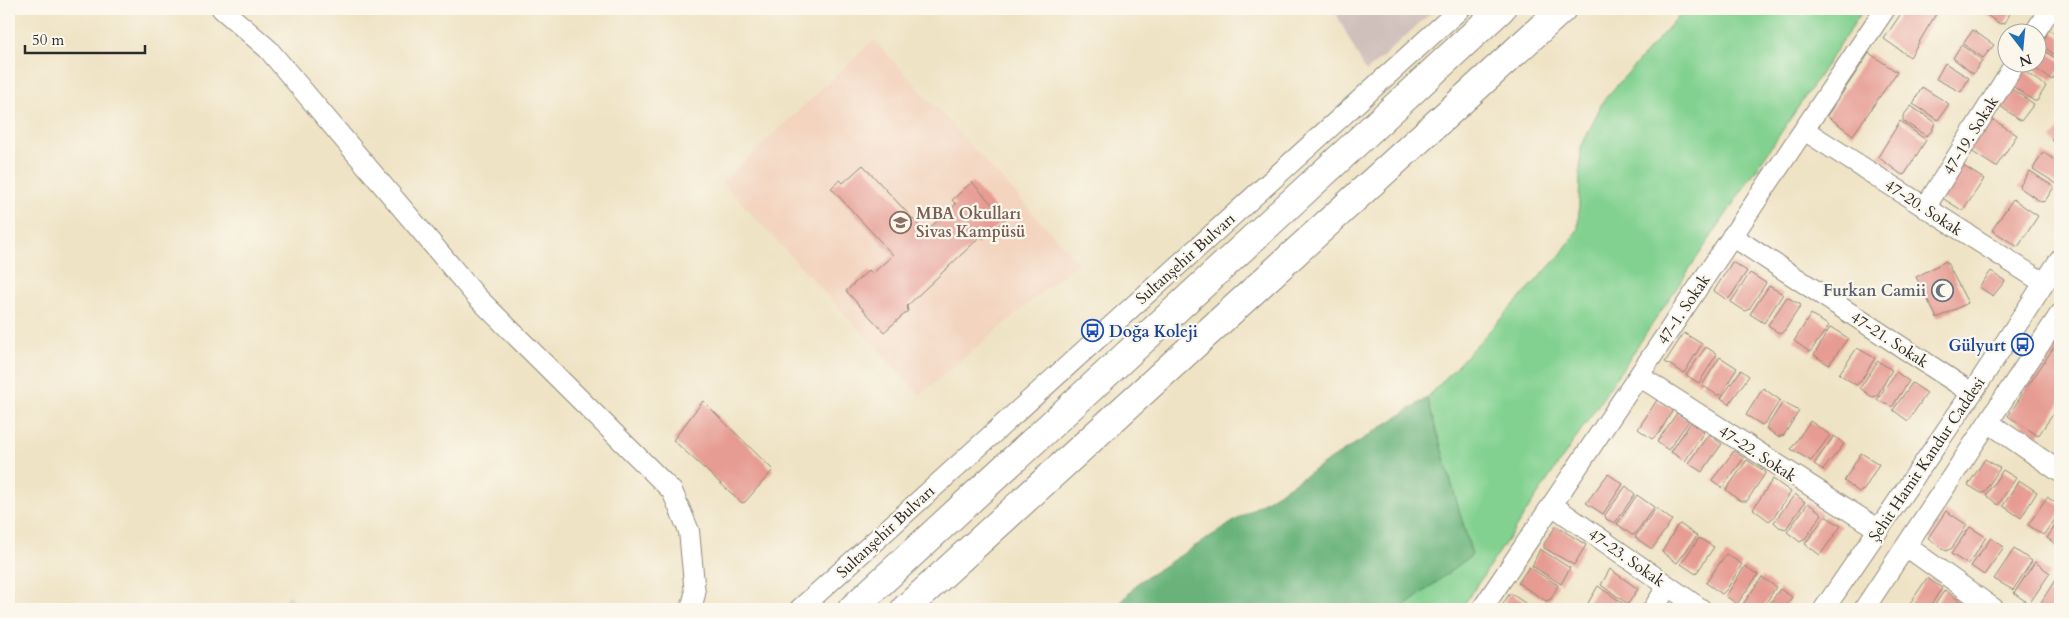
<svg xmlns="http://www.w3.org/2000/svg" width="2069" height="618" viewBox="0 0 2069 618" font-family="Cardo,serif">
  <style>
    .built { fill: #f3d4bf }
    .industrial { fill: #cfc0bb }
    .green { fill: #82d190; stroke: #567e5e }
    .forest { fill: #69b37a; stroke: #4a6f52 }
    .building { fill: #e69b93 }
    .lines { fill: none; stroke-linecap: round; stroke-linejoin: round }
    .minor-casing { stroke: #8d8778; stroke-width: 22 }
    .highway-casing { stroke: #8d8778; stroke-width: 30 }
    .minor { stroke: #fff; stroke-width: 20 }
    .highway { stroke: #fff; stroke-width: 28 }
    .labels { text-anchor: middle; stroke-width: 4.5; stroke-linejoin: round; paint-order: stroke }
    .street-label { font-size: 16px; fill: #2b2b2b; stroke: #fbf7ec }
    .education-label { font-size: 16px; font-weight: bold; fill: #785e54; stroke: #fbf7ec; text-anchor: start }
    .worship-label { font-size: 16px; font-weight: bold; fill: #5b616d; stroke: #fbf7ec; text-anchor: end }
    .transit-label { font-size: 16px; font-weight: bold; fill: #164399; stroke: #fbf7ec; text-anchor: start }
  </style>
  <rect width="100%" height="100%" fill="#fbf7ec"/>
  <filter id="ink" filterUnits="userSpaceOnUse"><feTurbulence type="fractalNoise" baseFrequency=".02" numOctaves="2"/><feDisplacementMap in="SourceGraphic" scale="10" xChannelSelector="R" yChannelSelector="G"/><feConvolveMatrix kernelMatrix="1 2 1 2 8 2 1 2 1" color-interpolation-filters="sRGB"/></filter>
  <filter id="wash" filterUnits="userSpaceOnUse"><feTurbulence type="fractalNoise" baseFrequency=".0096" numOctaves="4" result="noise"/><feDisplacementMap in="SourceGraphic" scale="20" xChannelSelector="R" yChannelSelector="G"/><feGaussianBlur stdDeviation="1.12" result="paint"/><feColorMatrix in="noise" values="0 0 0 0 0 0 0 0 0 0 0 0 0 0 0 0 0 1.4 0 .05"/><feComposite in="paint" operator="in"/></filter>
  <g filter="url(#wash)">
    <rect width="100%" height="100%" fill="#efe3c5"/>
    <!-- built -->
    <path class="built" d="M874,40L1078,262L920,395L722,182Z"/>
    <!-- industrial -->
    <path class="industrial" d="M1334,9H1435L1366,72Z
      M289,595L299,609H274Z"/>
    <!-- green -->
    <path class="green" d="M1685,9H1864L1461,609H1401L1472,555L1427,398L1561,254L1578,229L1581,148L1603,101Z"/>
    <!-- forest -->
    <path class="forest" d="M1427,398L1472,555L1401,609H1115L1139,582Z"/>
    <g id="blocks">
      <!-- building -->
      <path class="building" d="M1904,9H1939L1910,57L1884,39Z
        M1978,9H2010L2012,10L2005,23L2000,24Z
        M1973,30L1994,45L1983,58L1963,44Z
        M2049,30L2060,37V58L2041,45Z
        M1961,45L1982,60L1973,74L1953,58Z
        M2038,47L2060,61V68L2052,80L2026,62H2036Z
        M1869,53L1897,72L1853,135L1827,116Z
        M1945,63L1969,78L1961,92L1936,79Z
        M2022,70L2046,86L2037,101H2034L2012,86Z
        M1922,87L1949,104L1938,120L1913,104Z
        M2010,88L2034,104L2021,121L1999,105Z
        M1911,106L1935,122L1932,131L1926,136L1903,121V116Z
        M1989,117L2017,135L1996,167L1968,149Z
        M1900,121L1926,140L1905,174L1902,175L1878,157Z
        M2060,127V147L2051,140Z
        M2043,152L2060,164V179L2057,184L2033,169Z
        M1957,162L1984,179L1963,211L1936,194Z
        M863,165L925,232L956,204L952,200L972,182L1005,219L983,239L981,236L907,306L908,311L884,332L846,291L869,270L872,274L893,255L831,188L840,180L843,183Z
        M2030,171L2054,187L2045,201L2041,202L2019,187Z
        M2013,199L2038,216L2018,247L1992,230Z
        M1946,261L1968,303L1937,318L1916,277Z
        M1732,262L1747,271L1731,296L1727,300L1714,291Z
        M1991,271L2005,281L1993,296L1979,287Z
        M1750,273L1766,283L1749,309L1745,311L1731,302Z
        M1769,286L1783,294L1764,323L1750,314Z
        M1787,297L1801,305L1785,330L1780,334L1768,325Z
        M1811,314L1829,326L1810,352L1794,341Z
        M1832,328L1848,338L1829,365L1814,355L1829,329Z
        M1684,333L1702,344L1684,373L1665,362Z
        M2056,344L2060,347V404L2038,436L2008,416Z
        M1706,347L1717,354L1699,383L1686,375Z
        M1857,348L1875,358L1861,381L1856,385L1839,374Z
        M1720,357L1737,368L1721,395H1717L1702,385Z
        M1878,361L1892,370L1877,396L1872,397L1860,388Z
        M1741,370L1749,376L1729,404L1721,398Z
        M1896,372L1909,381L1892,407L1877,400Z
        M1912,383L1927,393L1908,421L1893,410Z
        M1763,388L1780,400L1767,421L1762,425L1746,415Z
        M1657,400L1673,410L1659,433L1652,439L1638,429Z
        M703,401L773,470L745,502L742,503L673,440Z
        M1783,402L1799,411L1784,435L1778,437L1766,428Z
        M1677,413L1689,421L1668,450L1657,442Z
        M1810,421L1830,435L1811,461L1791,449Z
        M1691,422L1704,432L1685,461L1671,452Z
        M1709,434L1722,444L1702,472L1688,463Z
        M1834,436L1844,444L1823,470L1814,464Z
        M1734,451L1744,458L1722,488L1712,480Z
        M1861,453L1879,464L1864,490L1859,492L1844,481Z
        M1985,459L2000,468L1984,493H1981L1968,485Z
        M1747,460L1766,472L1747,501H1740L1726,490Z
        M2003,470L2016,478L1998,505L1986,495Z
        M1608,474L1623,484L1603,514L1586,503Z
        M1773,479L1791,492L1774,517L1769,521L1753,509Z
        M2019,480L2037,492L2021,518L2003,506Z
        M1626,486L1635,494L1615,523L1606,519L1605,515Z
        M1795,494L1805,502L1786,529L1779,527L1774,522Z
        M1637,495L1654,507L1635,534L1632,535L1617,524Z
        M2047,497L2060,506V513L2043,535L2028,525Z
        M1808,503L1822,514L1805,539L1800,542L1787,532Z
        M1656,508L1672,520L1653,548H1650L1635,537Z
        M1946,511L1967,525L1952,548L1946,551L1928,538Z
        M1825,516L1841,526L1820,555L1805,544Z
        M2060,519V547L2047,538Z
        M1680,524L1697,536L1677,563L1662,552L1677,526Z
        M1556,526L1586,545L1574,565L1544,548V544Z
        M1970,527L1986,537L1972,560L1967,564L1951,554Z
        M1699,538L1714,547L1696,574L1681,564Z
        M1991,538L2004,547L1984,575L1971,566Z
        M1540,549L1570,568L1561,584L1532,566Z
        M2014,549L2032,561L2013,590L1994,579Z
        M1726,554L1742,564L1727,589L1722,594L1706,583Z
        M2035,562L2050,573L2029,604L2014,593Z
        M1745,566L1758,575L1737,604L1726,596Z
        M1529,567L1558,585L1551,599L1546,601L1518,583Z
        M1610,569L1638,589L1628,604L1601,585Z
        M1762,577L1776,587L1762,609H1745L1741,607Z
        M1927,578L1942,588L1928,609L1907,608Z
        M2055,580L2060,583V609H2041L2038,607Z
        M1598,586L1627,606L1624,609H1597L1588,603Z
        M1780,589L1792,597L1784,609H1766Z
        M1945,590L1960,601L1955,609H1932Z
        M1510,593L1534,609H1500Z"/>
    </g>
  </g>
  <g filter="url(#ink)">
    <use href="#blocks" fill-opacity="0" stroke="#8d8778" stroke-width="1"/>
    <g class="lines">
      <defs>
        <path id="minor" d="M222,9L268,49L476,296L672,491L689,531L695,594L691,609
          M2035,32L2050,9
          M1804,130L2044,283
          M1925,208L2016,62
          M1732,236L1972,393
          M1639,376L1878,529
          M1988,422L2060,472
          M1552,505L1701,609
          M1906,546L1994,609
          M800,609L1460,9
          M1482,609L1885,9
          M1653,609L1668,586
          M1824,609L1976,387L2060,259
          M1864,609L2060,314"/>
        <path id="highway" d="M852,609L1501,9
          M905,609L1562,9"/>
      </defs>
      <!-- minor casing -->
      <use href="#minor" class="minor-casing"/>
      <!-- highway casing -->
      <use href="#highway" class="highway-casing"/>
      <!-- minor -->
      <use href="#minor" class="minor"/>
      <!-- highway -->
      <use href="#highway" class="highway"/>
    </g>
  </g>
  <!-- icons -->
  <defs>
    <symbol id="school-ring" viewBox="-11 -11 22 22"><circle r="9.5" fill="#fbf7ec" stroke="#8d6e63" stroke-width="1.5"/><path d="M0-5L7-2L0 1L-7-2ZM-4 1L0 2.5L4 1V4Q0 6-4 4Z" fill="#8d6e63"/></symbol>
    <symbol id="mosque-ring" viewBox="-11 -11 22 22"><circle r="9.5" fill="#fbf7ec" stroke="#6b7280" stroke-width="1.5"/><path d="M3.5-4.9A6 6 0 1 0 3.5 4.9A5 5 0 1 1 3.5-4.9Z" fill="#6b7280"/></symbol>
    <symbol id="bus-ring" viewBox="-11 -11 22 22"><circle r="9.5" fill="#fbf7ec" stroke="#1a4fb4" stroke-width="1.5"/><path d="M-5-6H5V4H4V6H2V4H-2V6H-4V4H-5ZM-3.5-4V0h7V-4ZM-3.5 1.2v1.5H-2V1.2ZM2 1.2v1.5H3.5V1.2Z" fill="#1a4fb4"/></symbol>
  </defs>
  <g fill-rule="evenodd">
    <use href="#school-ring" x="888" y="210" width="25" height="25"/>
    <use href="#mosque-ring" x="1930" y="278" width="25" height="25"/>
    <use href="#bus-ring" x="1080" y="318" width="25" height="25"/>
    <use href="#bus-ring" x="2010" y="332" width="25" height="25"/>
  </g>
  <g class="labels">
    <!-- street labels -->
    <g class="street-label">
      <text transform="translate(1970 135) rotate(-58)" y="6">47-19. Sokak</text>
      <text transform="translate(1924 207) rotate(33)" y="6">47-20. Sokak</text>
      <text transform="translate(1185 258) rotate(-42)" y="6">Sultanşehir Bulvarı</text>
      <text transform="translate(1683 309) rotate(-56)" y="6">47-1. Sokak</text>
      <text transform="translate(1890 339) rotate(33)" y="6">47-21. Sokak</text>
      <text transform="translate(1758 453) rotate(33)" y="6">47-22. Sokak</text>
      <text transform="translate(1926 459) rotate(-56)" y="6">Şehit Hamit Kandur Caddesi</text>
      <text transform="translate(885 531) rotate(-43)" y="6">Sultanşehir Bulvarı</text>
      <text transform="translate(1627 557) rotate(35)" y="6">47-23. Sokak</text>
    </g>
    <!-- education labels -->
    <g class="education-label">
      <text x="916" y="219">MBA Okulları<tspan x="916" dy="18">Sivas Kampüsü</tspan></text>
    </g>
    <!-- worship labels -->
    <g class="worship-label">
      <text x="1926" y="296">Furkan Camii</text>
    </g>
    <!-- transit labels -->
    <g class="transit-label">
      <text x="1109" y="337">Doğa Koleji</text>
      <text x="2006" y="351" text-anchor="end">Gülyurt</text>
    </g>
  </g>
  <!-- margin -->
  <rect width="2069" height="618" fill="none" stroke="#fbf7ec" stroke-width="30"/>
  <!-- north arrow -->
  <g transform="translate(2022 48) rotate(164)"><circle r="24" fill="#fbf7ec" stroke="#a8a59f"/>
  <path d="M0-4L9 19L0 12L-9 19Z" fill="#1f6fb2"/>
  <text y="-8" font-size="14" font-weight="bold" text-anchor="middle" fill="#2b2b2b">N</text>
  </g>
  <!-- scale -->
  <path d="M25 45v8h120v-8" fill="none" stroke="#2b2b2b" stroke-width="2.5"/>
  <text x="32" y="45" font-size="15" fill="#2b2b2b" stroke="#fbf7ec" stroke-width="4" paint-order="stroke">50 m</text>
</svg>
